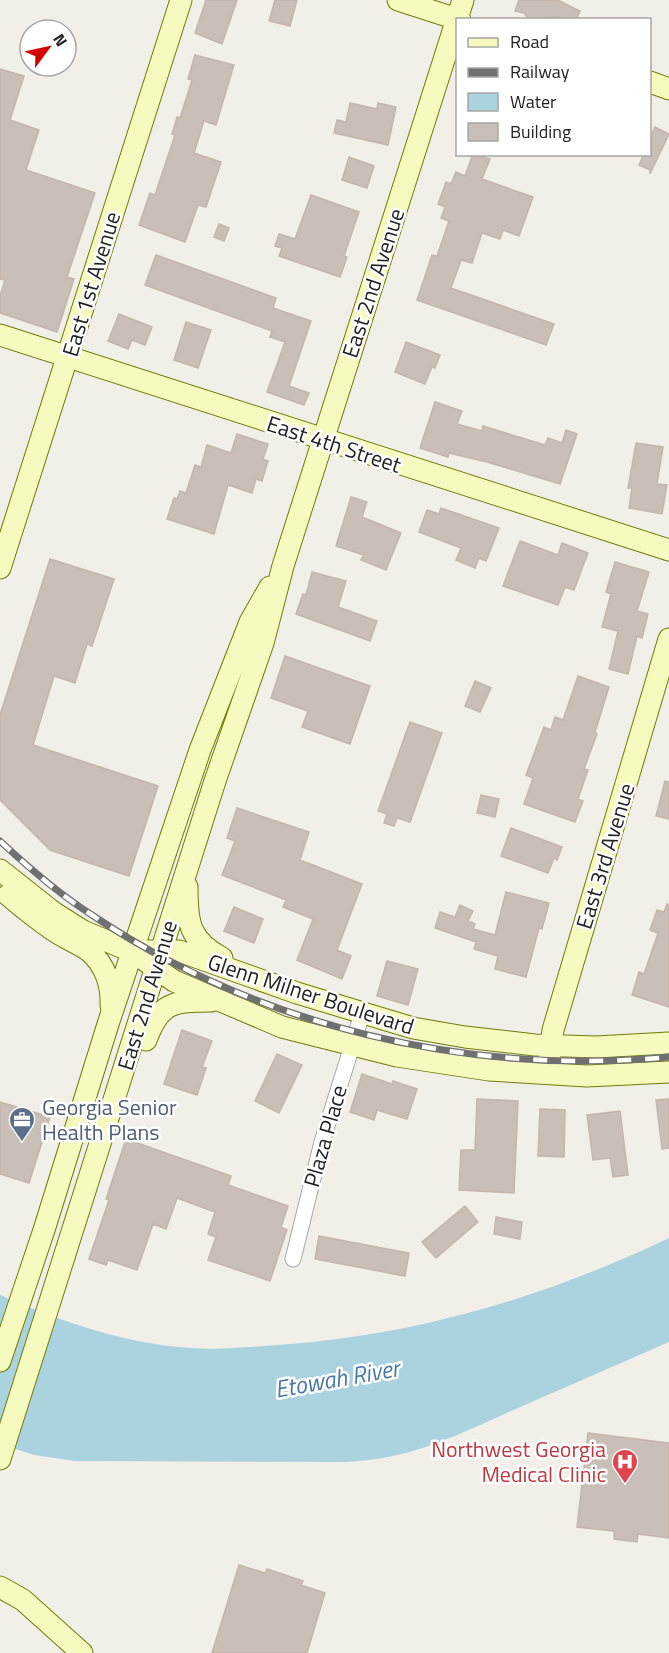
<svg xmlns="http://www.w3.org/2000/svg" width="669" height="1653" viewBox="0 0 669 1653" font-family="'Titillium Web',sans-serif">
  <style>
    .water { fill: #aad3df }
    .building { fill: #c7bfb8; stroke: #c4b6ab; stroke-width: 1.5 }
    .lines { fill: none; stroke-linecap: round; stroke-linejoin: round }
    .street-casing { stroke: #a9a9a9; stroke-width: 17 }
    .secondary-casing { stroke: #707d05; stroke-width: 23 }
    .street { stroke: #fff; stroke-width: 15 }
    .secondary { stroke: #f7fabf; stroke-width: 21 }
    .rail-casing { stroke: #707070; stroke-width: 7 }
    .rail { stroke: #fff; stroke-width: 4.5; stroke-dasharray: 14; stroke-linecap: butt }
    .labels { text-anchor: middle; stroke-width: 5; stroke-linejoin: round; paint-order: stroke }
    .street-label { font-size: 22px; fill: #222; stroke: #fff }
    .service-label { font-size: 22px; fill: #4e5e75; stroke: #fff; text-anchor: start }
    .health-label { font-size: 22px; fill: #be3a42; stroke: #fff; text-anchor: end }
    .water-label { font-size: 24px; font-style: italic; fill: #4a7aab; stroke: #fff }
  </style>
  <rect width="100%" height="100%" fill="#f2efe9"/>
  <!-- water -->
  <path class="water" d="M669,1238V1342C619,1364 568,1386 518,1408C456,1435 414,1459 345,1462L75,1461L34,1455L0,1444V1295C60,1321 125,1344 191,1348C220,1350 249,1347 278,1345C415,1336 545,1297 669,1238Z"/>
  <!-- building -->
  <path class="building" d="M206,0H237L222,44L195,33Z
    M275,0H297L290,26L269,21Z
    M519,0H558L580,11L576,20H555L557,17L529,19L524,13L515,11Z
    M195,55L234,65L216,125L204,121L194,153L221,162L206,207L198,205L185,242L139,225L150,193L155,195L175,135L172,134L177,117L180,118L192,80L188,79Z
    M0,69L24,76L10,120L39,130L26,170L95,193L67,277L74,279L57,332L0,313V296L5,280L0,279Z
    M350,103L377,109L378,103L396,107L388,145L334,133L337,120L346,122Z
    M655,127L669,134L650,174V170L639,165L644,154H650V138Z
    M473,154L490,159L482,179L533,197L519,236L503,230L500,239L482,233L472,263L461,260L451,288L554,324L546,345L417,300L432,255L437,256L449,221L441,218L445,207L438,204L446,182L451,184L456,172L465,176Z
    M349,157L374,166L367,188L342,180Z
    M311,195L359,212L344,256L347,257L340,277L279,256L282,248L275,246L279,234L295,239Z
    M219,224L229,228L224,241L214,237Z
    M156,255L276,298L273,308L311,321L289,386L309,393L304,405L267,392L285,342L270,337L272,331L145,285Z
    M119,314L152,327L145,345L132,340L128,349L108,341Z
    M186,322L211,330L198,368L174,360Z
    M406,342L440,355L435,368L432,367L425,384L395,372Z
    M435,402L462,411L457,424L482,431L483,426L545,445L548,438L562,443L566,430L577,434L560,484L487,462L449,453L448,457L420,448Z
    M237,434L268,444L263,459L268,461L262,481L256,479L252,493L228,485L214,534L167,519L174,498L177,499L180,491L186,493L195,465L201,467L207,445L231,453Z
    M636,443L663,447L657,484L667,485L662,514L629,508L632,488H628Z
    M351,497L367,502L362,517L401,533L386,570L361,560L364,555L336,546Z
    M441,508L499,528L486,561L479,558L475,568L456,560L461,548L419,532L427,510L439,514Z
    M520,541L558,555L562,543L588,553L574,590L565,587L558,605L503,586Z
    M50,559L114,579L92,646L87,644L75,683L54,676L33,745L158,786L129,876L50,850L0,800V715Z
    M615,562L649,572L637,611L648,614L642,638L637,636L628,674L609,669L618,631L602,627L611,594L606,592Z
    M312,572L346,581L338,607L377,621L370,641L296,614L303,594L306,595Z
    M285,656L370,686L350,744L302,727L308,711L271,698Z
    M578,676L609,687L595,732L597,734L584,769L588,770L578,799L583,801L575,822L524,804L533,778L526,775L544,727L551,730L555,717L563,720Z
    M475,681L491,688L480,712L465,706Z
    M410,722L442,733L410,822L397,818L394,826L384,823L387,814L378,811Z
    M665,781L669,782V819L656,816Z
    M481,795L499,799L495,817L477,813Z
    M237,808L309,832L300,860L362,884L337,950L351,956L342,979L297,960L313,919L283,907L286,900L222,875L235,841L227,838Z
    M511,828L562,847L557,860L554,858L548,873L501,856Z
    M506,892L549,903L542,929L539,928L526,977L495,969L498,956L474,949L476,942L435,928L440,912L455,917L460,905L473,911L468,921L475,924L473,929L495,935Z
    M667,904L669,905V1007L632,995L639,972L644,974L658,933L650,930L657,910L664,912Z
    M234,907L263,919L254,943L224,931Z
    M387,961L418,969L408,1005L377,996Z
    M182,1030L212,1041L202,1067L206,1068L197,1095L164,1084Z
    M277,1054L302,1065L279,1113L255,1101Z
    M362,1074L392,1084L393,1081L417,1089L407,1119L377,1110L374,1120L350,1112Z
    M477,1099L518,1101L514,1193L459,1190L461,1150H475Z
    M669,1099V1148L662,1149L656,1100Z
    M0,1102L50,1117L29,1183L0,1174Z
    M540,1109L565,1110L564,1157L538,1156Z
    M620,1111L628,1175L613,1177L610,1158L593,1160L587,1115Z
    M126,1139L231,1176L228,1185L288,1206L281,1227L287,1230L270,1281L208,1260L216,1237L208,1234L215,1212L177,1198L166,1229L153,1224L137,1270L108,1260L106,1265L89,1259L109,1200L106,1199Z
    M465,1206L478,1222L436,1258L422,1242Z
    M496,1217L522,1222L520,1239L494,1234Z
    M319,1236L409,1253L405,1276L315,1259Z
    M588,1433L669,1443V1538L638,1534L637,1542L614,1539V1531L577,1527Z
    M239,1565L265,1573L267,1569L303,1581L301,1585L325,1593L307,1653H212Z"/>
  <g class="lines">
    <defs>
      <path id="street" d="M293,1259L322,1142L362,1014"/>
      <path id="secondary" d="M398,0L460,20
        M650,82L669,89
        M0,335L669,550
        M0,568L181,0
        M0,870L53,912L83,931L133,952L174,981L282,1027L397,1056L489,1070L587,1076L669,1072
        M187,887C187,923 189,940 222,958
        M8,895C22,907 37,919 53,930C64,938 78,943 89,951C106,965 112,987 111,1006
        M148,951H179L297,993L413,1028L465,1037L535,1045L596,1047L669,1043
        M146,1040C160,1002 173,1001 211,1001
        M549,1059L553,1030L669,639
        M0,1361L44,1230L109,1021L200,750L250,622L270,587
        M0,1459L215,781L263,643L283,566L463,0
        M0,1587L23,1600L82,1653"/>
    </defs>
    <!-- street casing -->
    <use href="#street" class="street-casing"/>
    <!-- secondary casing -->
    <use href="#secondary" class="secondary-casing"/>
    <!-- street -->
    <use href="#street" class="street"/>
    <!-- secondary -->
    <use href="#secondary" class="secondary"/>
    <defs>
      <path id="rail" d="M0,841C29,868 59,894 92,915C259,1027 470,1076 669,1057"/>
    </defs>
    <!-- rail casing -->
    <use href="#rail" class="rail-casing"/>
    <!-- rail -->
    <use href="#rail" class="rail"/>
  </g>
  <!-- icons -->
  <defs>
    <symbol id="office-pin" viewBox="-11 -11 22 30"><path d="M0 17L-7.5 6A9.5 9.5 0 1 1 7.5 6Z" fill="#5c6f8a" stroke="#fff"/><path d="M-6-3h4V-5.5h4V-3h4V5H-6ZM-1-4.5V-3h2v-1.5ZM-6 0V1H6V0Z" fill="#fff"/></symbol>
    <symbol id="hospital-pin" viewBox="-11 -11 22 30"><path d="M0 17L-7.5 6A9.5 9.5 0 1 1 7.5 6Z" fill="#e0444e" stroke="#fff"/><path d="M-5-5h3v3.5h4V-5h3V5h-3V1.5h-4V5h-3Z" fill="#fff"/></symbol>
  </defs>
  <g fill-rule="evenodd">
    <use href="#office-pin" x="7" y="1105" width="30" height="40"/>
    <use href="#hospital-pin" x="610" y="1447" width="30" height="40"/>
  </g>
  <g class="labels">
    <!-- street labels -->
    <g class="street-label">
      <text transform="translate(373 283) rotate(-72)" y="8">East 2nd Avenue</text>
      <text transform="translate(91 284) rotate(-73)" y="8">East 1st Avenue</text>
      <text transform="translate(334 444) rotate(18)" y="8">East 4th Street</text>
      <text transform="translate(605 856) rotate(-73)" y="8">East 3rd Avenue</text>
      <text transform="translate(311 994) rotate(18)" y="8">Glenn Milner Boulevard</text>
      <text transform="translate(147 995) rotate(-73)" y="8">East 2nd Avenue</text>
      <text transform="translate(325 1136) rotate(-74)" y="8">Plaza Place</text>
    </g>
    <!-- service labels -->
    <g class="service-label">
      <text x="42" y="1115">Georgia Senior<tspan x="42" dy="25">Health Plans</tspan></text>
    </g>
    <!-- health labels -->
    <g class="health-label">
      <text x="606" y="1457">Northwest Georgia<tspan x="606" dy="25">Medical Clinic</tspan></text>
    </g>
    <!-- water labels -->
    <g class="water-label">
      <text transform="translate(337 1379) rotate(-10)" y="8">Etowah River</text>
    </g>
  </g>
  <!-- legend -->
  <rect x="456" y="18" width="195" height="138" fill="#ffffff" stroke="#a7a7a7" stroke-width="1.5"/>
  <rect x="468" y="38" width="30" height="9" fill="#f7fabf" stroke="#a7a7a7" stroke-width="1.5"/>
  <text x="510" y="48" font-size="18" fill="#222222">Road</text>
  <rect x="468" y="68" width="30" height="9" fill="#707070" stroke="#a7a7a7" stroke-width="1.5"/>
  <text x="510" y="78" font-size="18" fill="#222222">Railway</text>
  <rect x="468" y="93" width="30" height="18" fill="#aad3df" stroke="#a7a7a7" stroke-width="1.5"/>
  <text x="510" y="108" font-size="18" fill="#222222">Water</text>
  <rect x="468" y="123" width="30" height="18" fill="#c7bfb8" stroke="#a7a7a7" stroke-width="1.5"/>
  <text x="510" y="138" font-size="18" fill="#222222">Building</text>
  <!-- north arrow -->
  <g transform="translate(48 48) rotate(57)"><circle r="28" fill="#ffffff" stroke="#a7a7a7" stroke-width="1.5"/>
  <path d="M0-4.5L10 22L0 15L-10 22Z" fill="#d40000"/>
  <text y="-9" font-size="16" font-weight="bold" text-anchor="middle" fill="#222222">N</text>
  </g>
</svg>
